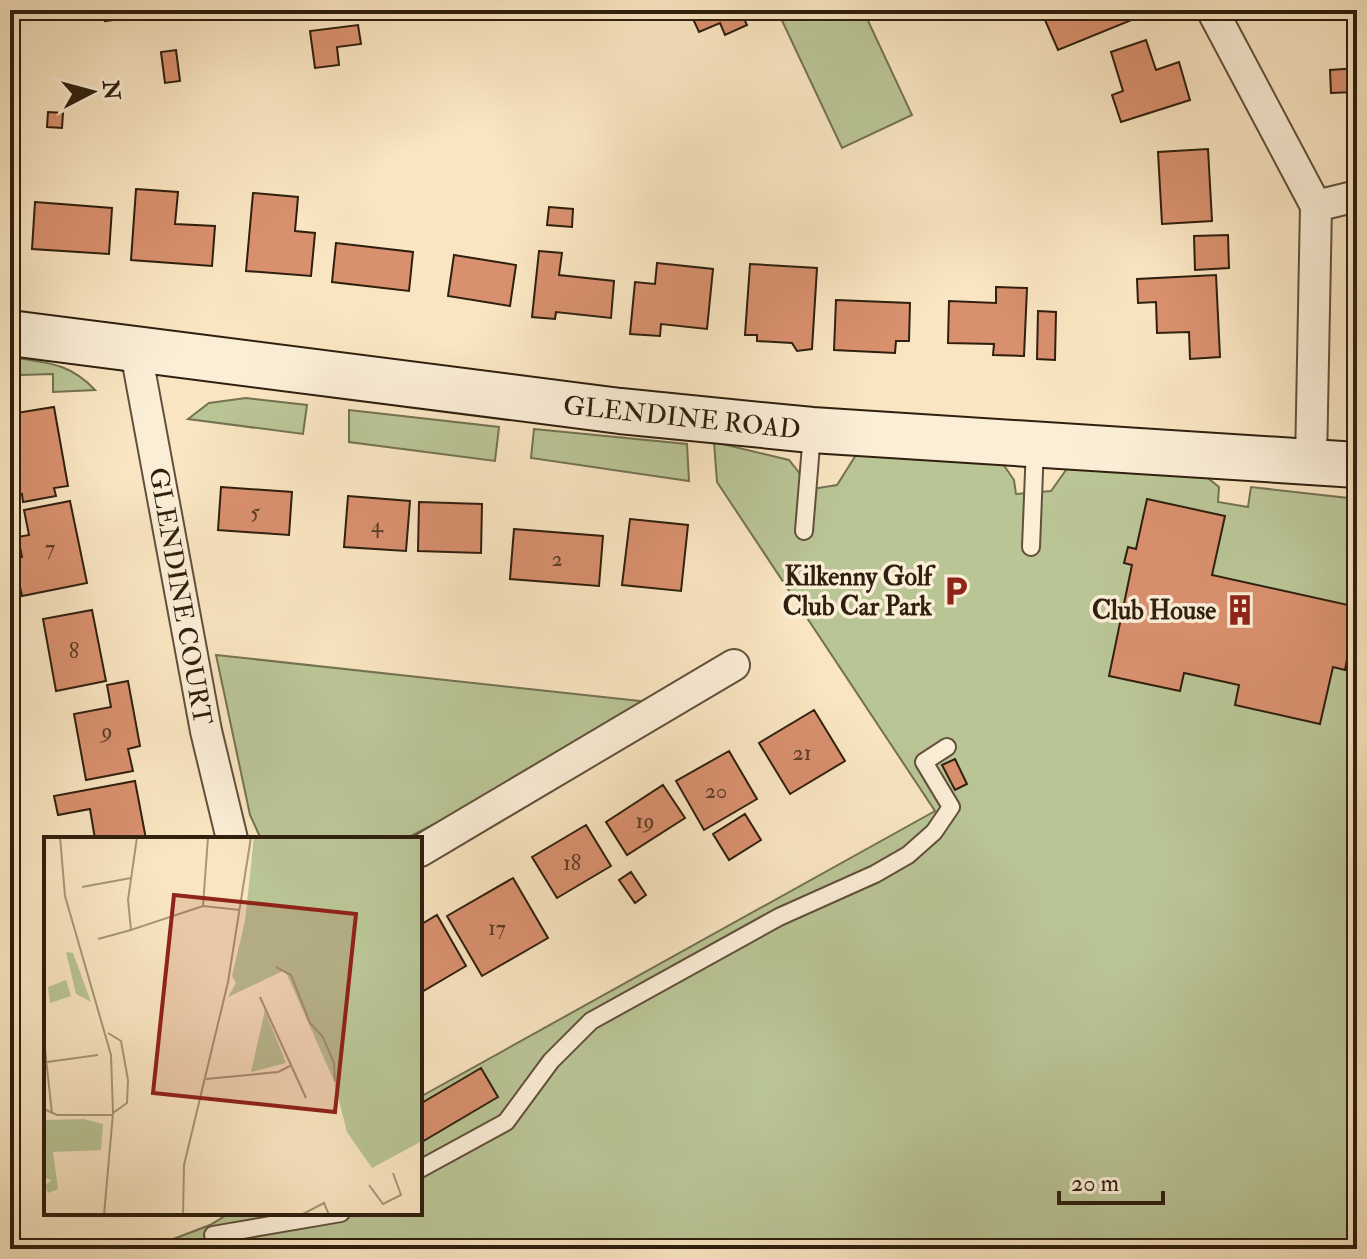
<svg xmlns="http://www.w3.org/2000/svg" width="1367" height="1259" viewBox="0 0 1367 1259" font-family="'IM FELL Double Pica',serif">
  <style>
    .green { fill: #bac596; stroke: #747252; stroke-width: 2 }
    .building { fill: #d9906e; stroke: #2f1f0e; stroke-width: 2 }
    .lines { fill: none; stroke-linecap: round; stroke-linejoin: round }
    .lane-casing { stroke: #62503b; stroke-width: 20 }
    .street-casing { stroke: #62503b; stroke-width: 34 }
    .secondary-casing { stroke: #2f1f0e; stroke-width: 48 }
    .lane { stroke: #fbeed7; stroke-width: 16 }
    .street { stroke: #fbeed7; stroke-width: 30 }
    .secondary { stroke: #fbeed7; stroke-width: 44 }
    .labels { text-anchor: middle; stroke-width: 7; stroke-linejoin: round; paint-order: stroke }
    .number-label { font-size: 22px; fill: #5a3b26 }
    .street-label { font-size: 26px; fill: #2f1f0e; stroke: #fbeed7 }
    .poi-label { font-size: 26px; font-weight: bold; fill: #2f1f0e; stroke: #fbeed7; text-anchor: end }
    .inset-road { fill: none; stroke: #a89679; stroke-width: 2 }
    .view { fill: #8f2418; fill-opacity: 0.15; stroke: #8f2418; stroke-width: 4 }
    .inset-edge { fill: none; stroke: #2f1f0e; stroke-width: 4 }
  </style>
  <rect width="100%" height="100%" fill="#f9e5c1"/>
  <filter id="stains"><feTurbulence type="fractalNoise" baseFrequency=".0025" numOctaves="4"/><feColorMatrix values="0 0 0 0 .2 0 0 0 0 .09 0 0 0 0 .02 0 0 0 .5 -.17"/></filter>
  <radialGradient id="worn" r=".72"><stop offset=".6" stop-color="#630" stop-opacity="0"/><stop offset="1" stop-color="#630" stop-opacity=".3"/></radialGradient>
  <!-- green -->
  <path class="green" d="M777,10H863L912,115L842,148Z
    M10,357C46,363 69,362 95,390L53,392V374L20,375L19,393H10Z
    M246,398L307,405L303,434L188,419L209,403Z
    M349,410L499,427L495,461L349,442Z
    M534,429L687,444L689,481L531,458Z
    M714,442L789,460L812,489L837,485L856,455L1001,461L1014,480L1016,494L1051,491L1071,463L1204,475L1219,487L1218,502L1248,507L1251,487L1357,499V1249H147L210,1225L230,1213H420V1097L935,811L717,482Z
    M216,655L649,702L466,808L405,839H261L250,815Z"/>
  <!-- building -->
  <path class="building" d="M104,10H165V13L105,21Z
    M689,10H740L747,25L725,35L720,23L699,32Z
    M1049,10H1136L1139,17L1058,50L1042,13Z
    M358,25L361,44L337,47L339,65L315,68L310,31Z
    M1146,40L1156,70L1179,62L1190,100L1121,122L1112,95L1123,91L1111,52Z
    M176,50L180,81L165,83L161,52Z
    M1357,68V121H1356L1354,92L1331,93L1330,70Z
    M48,112L63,113L62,128L47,127Z
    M1208,149L1212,221L1162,224L1158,152Z
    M136,189L178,192L175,224L215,226L212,266L131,260Z
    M253,193L298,197L295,231L315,233L311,276L246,271Z
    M35,202L112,208L109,254L32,249Z
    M549,207L573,209L572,227L547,225Z
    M1228,235L1229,268L1195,270L1194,236Z
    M336,243L413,252L409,291L332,282Z
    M539,251L562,253L559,275L614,281L611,318L556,312L555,319L532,317Z
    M454,255L516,265L510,306L448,296Z
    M657,263L713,269L707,329L661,324L660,336L630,334L635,282L655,284Z
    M750,264L817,268L812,349L797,351L792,343L757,341V335H745Z
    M1216,275L1220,357L1190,359L1189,332L1157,333L1156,302L1138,303L1137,279Z
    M996,287L1027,288L1024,356L993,355L994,344L948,343L949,301L996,303Z
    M836,300L910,303L909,341H896L895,353L834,350Z
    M1038,311L1056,312L1055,360L1037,359Z
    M54,407L68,486L54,488L56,496L23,502L22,494L10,496V450L14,449L10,414Z
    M221,487L292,492L289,535L218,530Z
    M348,496L410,501L406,551L344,547Z
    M1147,499L1225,516L1212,575L1357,607L1345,670L1333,667L1320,724L1235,705L1239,685L1184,673L1180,691L1109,676L1132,565L1124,563L1128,547L1136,549Z
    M70,501L87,583L22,596L18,577L10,579V559L22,557L18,537L29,535L24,510Z
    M419,502L482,504L481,553L418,551Z
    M630,519L688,525L681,591L622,585Z
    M514,529L603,536L599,586L510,579Z
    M92,610L106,681L56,691L43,619Z
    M128,681L140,746L128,749L133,771L86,780L74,714L111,707L107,685Z
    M814,710L845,761L790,794L759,743Z
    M729,751L757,799L704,830L676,781Z
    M955,759L967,784L955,790L942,765Z
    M135,781L146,839H95L90,809L58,815L54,796Z
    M663,785L685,818L627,855L606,822Z
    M16,805L20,827L10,829V806Z
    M745,814L761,840L729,860L713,834Z
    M586,825L611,866L557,898L532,857Z
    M631,872L646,895L635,903L619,880Z
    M513,878L548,938L482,976L447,916Z
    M437,915L466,966L420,993V925Z
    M481,1068L498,1097L420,1143V1104Z"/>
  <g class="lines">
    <defs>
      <path id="lane" d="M804,531L812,433
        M1031,547L1035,447
        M420,1169L506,1122L551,1061L591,1021L779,917L875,874L908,855L934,832L951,807L924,762L947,747
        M213,1235L341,1213"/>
      <path id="street" d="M1212,10L1316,206L1311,462
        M1316,206L1357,196
        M136,352L206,731L232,839
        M420,851L734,665"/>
      <path id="secondary" d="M10,333L620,411L812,430L1357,465"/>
    </defs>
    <!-- lane casing -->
    <use href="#lane" class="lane-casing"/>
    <!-- street casing -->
    <use href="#street" class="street-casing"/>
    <!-- secondary casing -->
    <use href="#secondary" class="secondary-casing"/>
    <!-- lane -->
    <use href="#lane" class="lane"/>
    <!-- street -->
    <use href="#street" class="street"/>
    <!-- secondary -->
    <use href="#secondary" class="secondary"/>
  </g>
  <!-- icons -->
  <defs>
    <symbol id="parking-bare" viewBox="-9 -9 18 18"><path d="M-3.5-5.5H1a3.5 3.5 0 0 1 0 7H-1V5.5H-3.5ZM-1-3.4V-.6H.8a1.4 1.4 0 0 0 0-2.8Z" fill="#8f2418" stroke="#fbeed7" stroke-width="2.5" paint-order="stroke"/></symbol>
    <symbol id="building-bare" viewBox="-9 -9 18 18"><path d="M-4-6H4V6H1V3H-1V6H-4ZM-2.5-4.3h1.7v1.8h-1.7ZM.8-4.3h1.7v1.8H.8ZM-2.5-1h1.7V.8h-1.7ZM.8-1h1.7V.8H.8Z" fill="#8f2418" stroke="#fbeed7" stroke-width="2.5" paint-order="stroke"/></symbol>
  </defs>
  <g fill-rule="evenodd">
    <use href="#parking-bare" x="934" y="569" width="44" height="44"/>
    <use href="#building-bare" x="1218" y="588" width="44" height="44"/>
  </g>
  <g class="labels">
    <!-- number labels -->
    <g class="number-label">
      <text x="255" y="519">5</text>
      <text x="377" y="532">4</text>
      <text x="50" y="555">7</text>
      <text x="557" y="566">2</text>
      <text x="74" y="658">8</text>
      <text x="107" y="738">9</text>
      <text x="802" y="760">21</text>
      <text x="716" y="798">20</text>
      <text x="645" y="828">19</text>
      <text x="572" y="870">18</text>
      <text x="497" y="935">17</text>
    </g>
    <!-- street labels -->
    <g class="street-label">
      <text transform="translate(682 417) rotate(6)" y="9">GLENDINE ROAD</text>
      <text transform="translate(181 596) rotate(80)" y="9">GLENDINE COURT</text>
    </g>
    <!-- poi labels -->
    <g class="poi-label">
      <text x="932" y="585">Kilkenny Golf<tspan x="932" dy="30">Club Car Park</tspan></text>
      <text x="1216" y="619">Club House</text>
    </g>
  </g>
  <!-- overview -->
  <g transform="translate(44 837)">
    <rect width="378" height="378" fill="#f9e5c1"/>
    <path d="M210,0H378V304L328,331L303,295L290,244L241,133L184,160L192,146L188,139L201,84ZM22,115L29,116L47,165L32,157ZM22,143L27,159L6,166L4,150ZM221,173L242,226L207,235ZM40,282L59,287L57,313L9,315L14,352L4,356L1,348L8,343L0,341V283Z" fill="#bac596"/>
    <path class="inset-road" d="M16,0L21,59L67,218L69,276L60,378M93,0L84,63L87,93L159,69L196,73M38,50L87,41M159,69L164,0M54,102L87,93M232,130L247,138L266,186L279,200L290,226L291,244M216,160L262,261M64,196L77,204L84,243L83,266L69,276M0,203L8,277M3,225L54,218M162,242L234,235L246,229M0,272L13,278H69M325,348L339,367L357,358L349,336M139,378L140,328L184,145L207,0M257,378L280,366L285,378"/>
    <path class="view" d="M130,58L312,77L291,275L109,256Z"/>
    <rect width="378" height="378" class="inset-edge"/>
  </g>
  <!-- margin -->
  <rect width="1367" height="1259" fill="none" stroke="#f9e5c1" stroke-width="40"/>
  <rect x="12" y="12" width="1343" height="1235" fill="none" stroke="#2f1f0e" stroke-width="4"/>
  <rect x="20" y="20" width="1327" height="1219" fill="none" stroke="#2f1f0e" stroke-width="2"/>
  <!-- north arrow -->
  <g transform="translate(92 92) rotate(84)" stroke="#fbeed7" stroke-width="6" paint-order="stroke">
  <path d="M0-6L14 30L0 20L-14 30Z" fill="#2f1f0e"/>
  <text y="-12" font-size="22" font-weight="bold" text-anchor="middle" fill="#2f1f0e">N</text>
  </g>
  <!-- scale -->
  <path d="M1059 1191v12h104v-12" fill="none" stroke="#2f1f0e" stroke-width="4"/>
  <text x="1071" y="1191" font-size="24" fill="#2f1f0e" stroke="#fbeed7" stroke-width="6" paint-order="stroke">20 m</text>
  <rect width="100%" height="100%" filter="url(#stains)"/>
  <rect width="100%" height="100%" fill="url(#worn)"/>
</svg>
